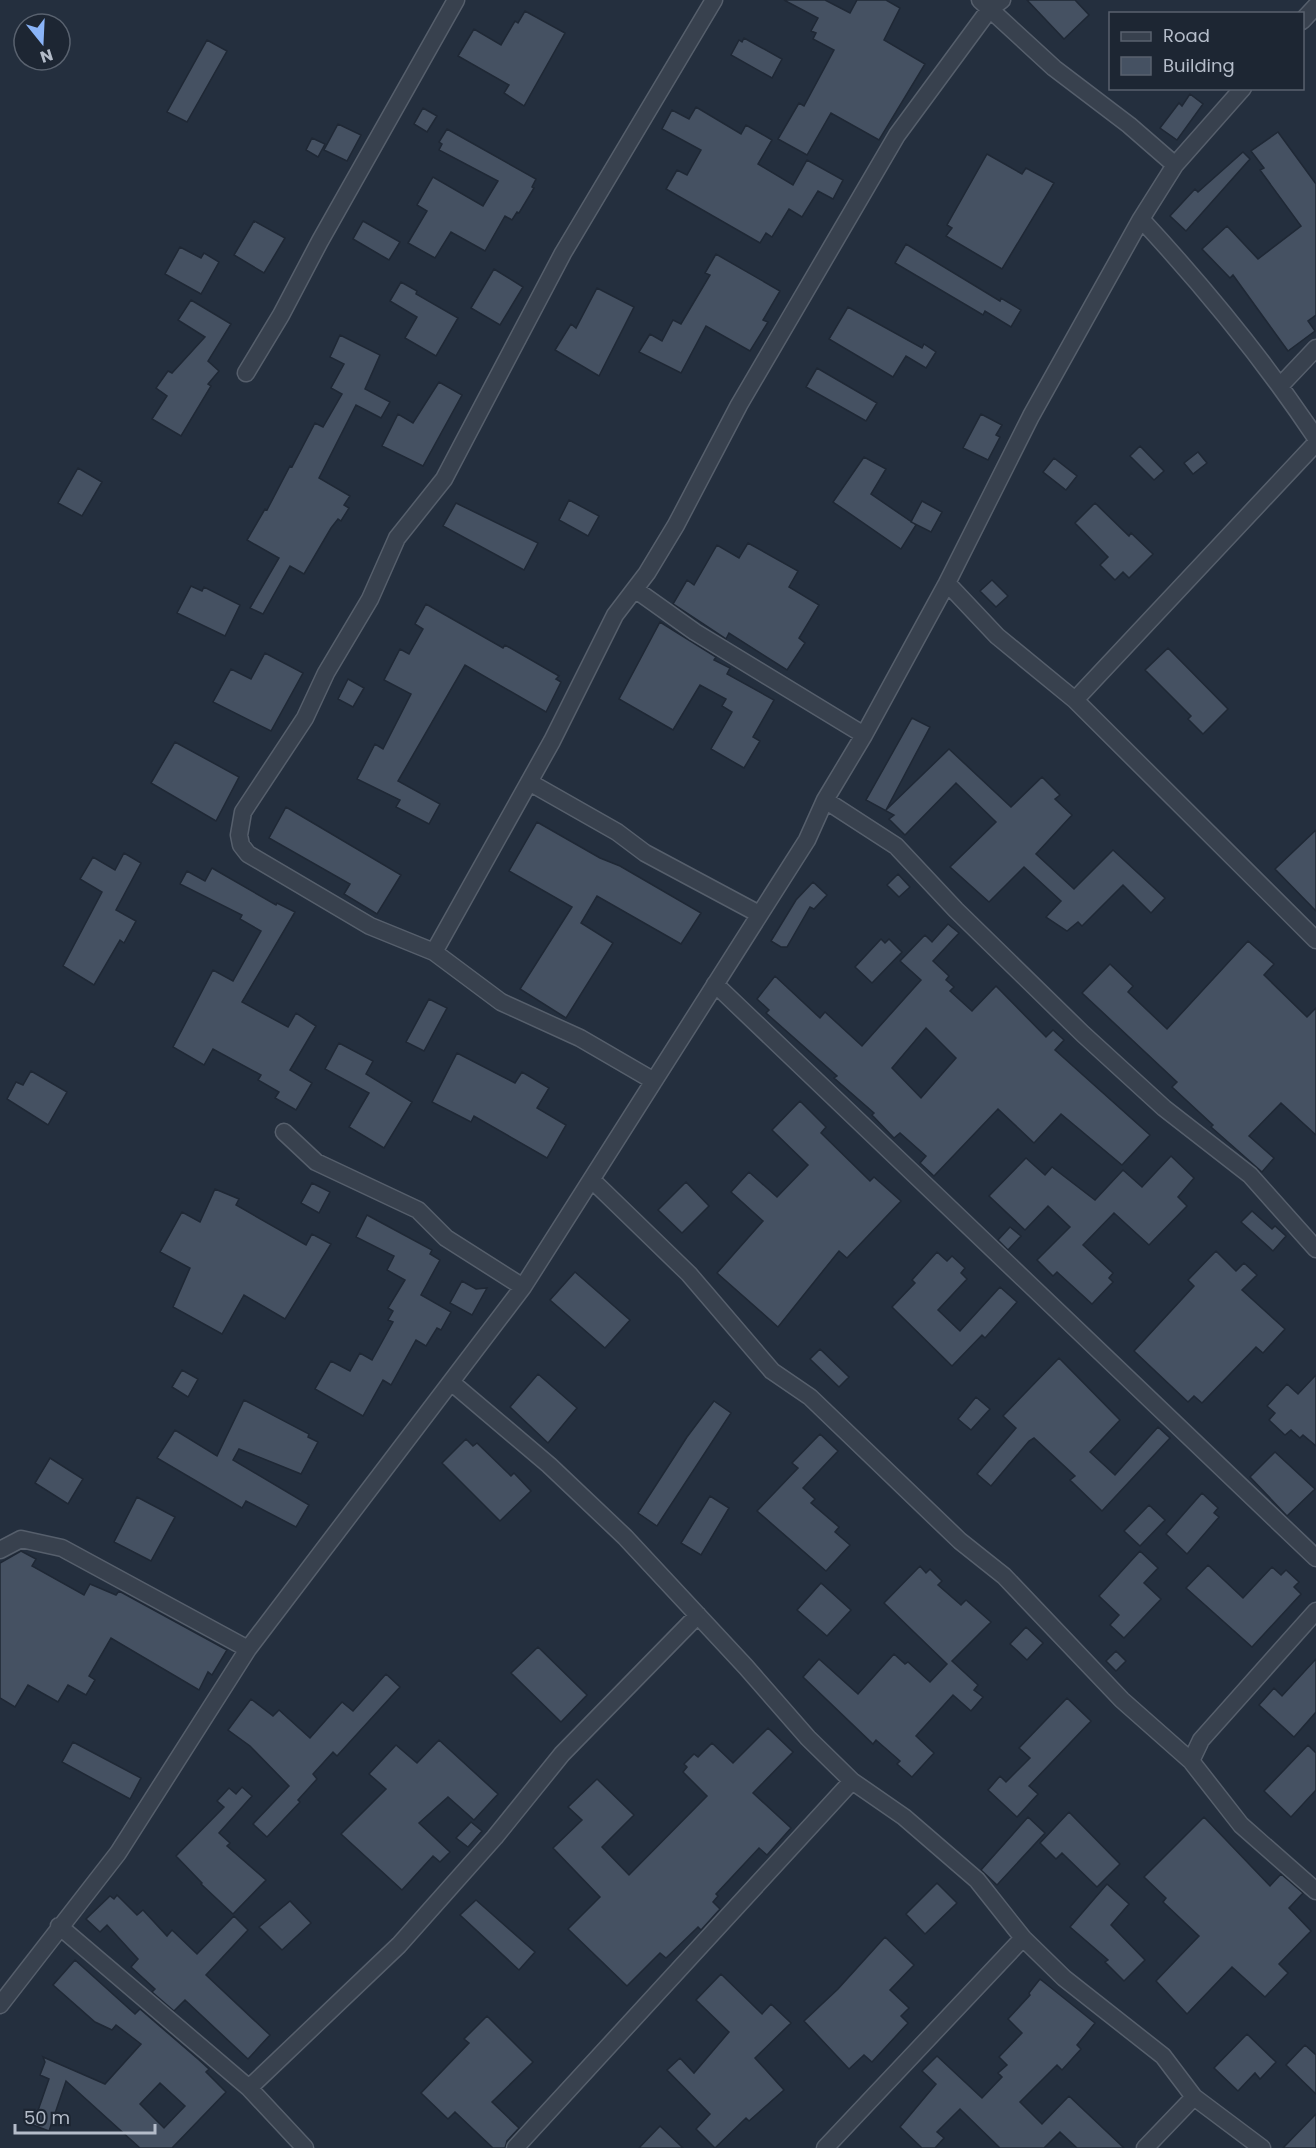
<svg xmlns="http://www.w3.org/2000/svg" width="1316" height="2148" viewBox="0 0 1316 2148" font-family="Poppins,sans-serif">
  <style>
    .building { fill: #455162; stroke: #1f2835; stroke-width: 1.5; fill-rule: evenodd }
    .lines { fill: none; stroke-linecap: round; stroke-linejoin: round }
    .street-casing { stroke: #565f6c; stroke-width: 19 }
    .street { stroke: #38414e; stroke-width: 16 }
  </style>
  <rect width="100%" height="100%" fill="#242f3e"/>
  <!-- building -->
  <path class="building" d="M784,0H825L850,13L857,0H886L900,8L884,40L925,64L879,140L831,113L807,155L778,139L799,103L804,106L834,50L813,39L816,33L811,31L818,18Z
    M1027,0H1075L1089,15L1064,39Z
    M525,11L565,33L524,106L504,93L509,85L458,56L474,29L501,45L515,21L518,23Z
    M744,38L782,59L772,78L731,55L739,40L742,42Z
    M207,40L227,51L187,122L167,112Z
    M1190,94L1203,104L1177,140L1160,128L1179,103L1182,106Z
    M696,107L741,134L746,125L772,140L758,164L793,185L807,160L843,180L833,199L818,191L802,217L789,209L772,237L766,233L760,243L666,189L677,170L687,175L701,150L662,129L672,110L689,119Z
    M423,108L437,116L427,132L414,124Z
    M338,124L361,135L347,161L324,150Z
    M447,129L536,179L532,187L534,188L519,213L517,212L512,220L505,216L485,251L451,232L435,258L408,243L427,211L417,205L433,177L483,206L498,181L439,150L442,144L439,142Z
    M1278,132L1316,184V315L1308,321L1315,331L1288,351L1233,275L1230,278L1202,249L1227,226L1258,259L1301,226L1260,170L1264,168L1251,151Z
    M312,138L325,144L318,157L306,150Z
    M1243,152L1250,159L1186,231L1170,216L1195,189L1198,192Z
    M987,154L1022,174L1026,168L1054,183L1002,269L946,236L952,228L947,225Z
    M254,221L285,238L264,273L234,255Z
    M363,221L400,242L389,260L353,239Z
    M906,244L1000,301L1001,298L1021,310L1011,327L985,311L983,315L895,263Z
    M180,247L201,258L204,253L219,262L201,294L165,274Z
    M716,254L780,291L763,320L768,322L750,351L706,326L681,373L639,352L650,334L662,341L673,320L681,324L710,275L705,273Z
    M494,269L523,287L500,325L471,308Z
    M401,282L417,291L416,294L458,318L436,356L405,338L417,317L390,301Z
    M597,288L634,307L599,376L555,350L571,324L576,328Z
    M191,300L231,324L208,361L219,371L208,384L211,386L181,436L152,419L167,396L156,388L168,371L172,373L205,337L178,320Z
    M848,307L922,348L924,344L936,352L926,368L906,356L893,377L829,339Z
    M340,335L380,355L365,389L390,402L381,418L356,405L319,478L350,496L344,505L349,508L341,521L338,519L331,528L304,574L290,566L263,614L250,608L279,558L247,540L265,509L267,510L290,466L292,467L315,423L323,427L342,394L331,388L344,364L330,357Z
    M817,368L877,403L866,421L806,387Z
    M439,382L462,395L423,466L382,446L398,414L413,423Z
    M981,414L1002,425L996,435L1000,437L988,460L963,448Z
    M1140,446L1164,471L1154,480L1130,456Z
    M1198,452L1207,463L1193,474L1184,463Z
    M864,457L886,469L871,494L916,525L901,549L833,502Z
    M1054,458L1077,476L1066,490L1043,472Z
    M78,468L102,482L82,516L58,503Z
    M569,500L599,516L588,536L559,520Z
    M922,501L942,512L931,532L911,522Z
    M456,503L538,543L524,570L443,526Z
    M1095,503L1129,536L1131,533L1153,554L1129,578L1123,572L1115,580L1100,565L1108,557L1075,523Z
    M748,543L798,571L789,587L819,605L799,638L805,643L787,670L729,633L726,639L673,604L687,580L694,585L717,545L739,558Z
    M992,580L1008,596L996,607L980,591Z
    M191,586L202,591L204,587L240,605L225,636L177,613Z
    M426,604L503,648L505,645L559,676L556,679L561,682L546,712L465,665L398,781L440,804L429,824L396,807L400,800L357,779L375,744L383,749L411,694L384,680L400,649L409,654L423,629L415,624Z
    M660,622L716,657L714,660L730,668L727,674L774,700L753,737L760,741L744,768L711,749L732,712L722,706L726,699L700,685L673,730L619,699Z
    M1168,648L1228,709L1203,734L1188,719L1191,716L1145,670Z
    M265,653L303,673L271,731L213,702L231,669L251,679Z
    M348,679L364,688L353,707L338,699Z
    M912,718L930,727L886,810L949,749L1011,807L1042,777L1060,795L1055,799L1072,815L1036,854L1074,889L1113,850L1165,898L1151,913L1123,885L1082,926L1078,922L1067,931L1046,917L1061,901L1024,867L989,902L950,867L996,822L956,783L905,835L889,819L894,815L866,800Z
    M175,742L239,777L216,821L151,783Z
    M286,807L401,875L377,914L344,894L350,884L269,838Z
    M537,822L600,858L620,866L701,913L681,944L597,896L581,923L613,943L566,1018L520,989L572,907L509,871Z
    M1316,830V911L1275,869Z
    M124,853L141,863L116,910L136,921L124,943L120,940L94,985L63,966L102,892L80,879L93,857L115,870Z
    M212,868L276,905L277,903L295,912L242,1002L288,1027L296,1013L316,1026L290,1070L312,1083L296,1110L275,1098L279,1092L258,1080L261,1075L213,1049L204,1065L173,1047L213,970L233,981L261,931L240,919L242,915L180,884L187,871L205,881Z
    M898,874L910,887L899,897L887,885Z
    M813,882L827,895L814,909L810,907L787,947H781L771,941L796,900Z
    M948,924L959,933L933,961L949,976L946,980L954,987L950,991L972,1011L996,986L1046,1037L1053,1030L1064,1040L1055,1050L1150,1135L1122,1165L1061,1114L1034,1143L998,1109L934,1176L920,1163L926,1156L900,1133L894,1138L872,1115L874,1113L834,1078L837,1076L766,1013L769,1010L757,999L775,976L820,1018L825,1012L862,1046L921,980L900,961L925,935L932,942ZM926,1028L956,1058L921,1098L892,1068Z
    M881,939L885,943L889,939L902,952L872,983L855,967Z
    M1248,941L1274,964L1264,975L1307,1017L1316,1008V1135L1281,1103L1249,1136L1274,1158L1262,1172L1211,1127L1213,1125L1172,1087L1177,1082L1082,993L1110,964L1133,986L1128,992L1167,1029Z
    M429,999L447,1008L424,1051L406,1042Z
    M339,1043L373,1061L366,1074L412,1102L384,1148L349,1127L369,1093L325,1069Z
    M457,1053L515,1083L522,1072L549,1088L537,1108L566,1125L547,1158L474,1116L471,1122L432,1102Z
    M31,1071L67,1092L48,1125L7,1099L16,1082L23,1085Z
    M800,1101L826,1127L821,1133L870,1181L874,1177L901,1201L847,1258L839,1251L778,1327L717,1273L763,1221L731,1192L749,1172L777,1197L808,1165L772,1130Z
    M1171,1156L1194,1178L1178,1197L1187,1206L1149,1245L1114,1213L1083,1245L1113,1273L1109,1278L1113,1282L1092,1304L1057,1272L1053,1276L1037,1260L1070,1227L1048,1206L1025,1230L989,1196L1026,1158L1045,1175L1052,1167L1095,1200L1123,1170L1142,1187Z
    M686,1182L709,1206L682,1233L658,1210Z
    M312,1183L330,1192L319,1213L301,1203Z
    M215,1189L239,1199L236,1205L306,1245L312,1234L331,1244L285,1319L244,1295L222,1334L173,1307L190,1268L160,1252L182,1212L200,1222Z
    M1252,1211L1272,1229L1275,1226L1286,1236L1273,1251L1241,1222Z
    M367,1215L432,1250L430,1254L440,1260L421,1295L451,1312L441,1330L437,1328L426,1346L416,1340L391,1385L383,1380L363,1416L315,1389L331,1361L350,1371L360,1353L372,1360L393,1322L388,1320L393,1311L388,1308L405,1280L387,1270L394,1256L356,1237Z
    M1010,1227L1021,1236L1008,1250L998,1240Z
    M1216,1251L1236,1271L1244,1263L1257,1275L1242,1290L1285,1329L1263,1353L1256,1347L1202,1403L1194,1396L1188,1402L1134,1351L1194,1286L1188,1280Z
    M937,1252L947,1261L952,1256L965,1268L961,1273L967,1279L938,1310L960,1331L1000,1287L1017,1302L985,1338L982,1335L952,1366L892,1307L915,1283L912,1280Z
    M575,1272L630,1320L605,1348L550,1300Z
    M462,1281L476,1289L487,1288L472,1315L450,1303Z
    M820,1349L849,1377L839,1387L810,1359Z
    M1059,1358L1120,1420L1090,1452L1115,1475L1158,1427L1170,1438L1102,1511L1070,1480L1075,1476L1034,1438L1029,1441L991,1486L977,1474L1016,1428L1003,1416Z
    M182,1370L198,1379L188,1397L172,1387Z
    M538,1374L577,1408L548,1443L510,1407Z
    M1316,1375V1446L1303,1435L1300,1438L1291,1430L1285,1435L1269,1420L1275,1413L1267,1406L1287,1384L1298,1394Z
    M976,1397L990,1409L971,1430L958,1419Z
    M244,1400L309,1434L308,1437L318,1442L301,1474L239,1449L233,1460L309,1505L296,1527L246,1501L242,1508L157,1458L175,1430L217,1456Z
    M714,1401L731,1413L657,1526L638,1513L687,1437Z
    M820,1434L838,1451L803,1488L815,1499L811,1503L839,1527L835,1532L850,1545L826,1571L757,1511L798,1468L792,1463Z
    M466,1439L473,1446L477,1443L511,1476L514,1473L531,1491L500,1521L442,1463Z
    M1275,1452L1315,1489L1287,1516L1250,1477Z
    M50,1458L83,1479L68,1504L35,1483Z
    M1202,1493L1218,1508L1214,1513L1219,1517L1187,1554L1166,1534Z
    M710,1496L729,1508L701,1555L681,1543Z
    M137,1497L175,1517L151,1561L114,1542Z
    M1149,1505L1165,1520L1140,1546L1124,1531Z
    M21,1551L36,1559L32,1566L84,1595L90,1584L116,1595L119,1591L227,1650L212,1675L208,1672L199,1690L111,1638L89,1676L95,1680L86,1695L68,1685L58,1702L28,1685L15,1707L0,1698V1563Z
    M1140,1551L1158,1568L1144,1583L1161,1599L1124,1638L1110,1625L1119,1615L1099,1596Z
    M1208,1565L1243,1598L1272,1567L1281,1575L1286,1570L1299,1582L1294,1587L1301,1594L1252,1647L1186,1588Z
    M920,1566L926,1573L930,1569L942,1581L938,1585L961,1605L966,1600L991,1622L952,1661L978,1685L974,1690L983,1697L971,1711L953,1695L916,1736L934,1753L912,1777L897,1764L900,1761L876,1740L873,1744L803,1677L819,1659L858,1694L894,1654L905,1664L908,1662L930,1682L947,1664L884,1603Z
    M821,1583L851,1610L827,1636L797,1610Z
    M1026,1627L1043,1643L1027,1660L1010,1644Z
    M538,1647L587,1695L561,1722L511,1673Z
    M1116,1651L1126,1661L1116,1671L1106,1661Z
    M1316,1659V1712L1294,1737L1259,1705L1274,1688L1282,1696Z
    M386,1674L400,1687L337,1756L333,1752L313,1774L317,1779L298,1800L300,1802L267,1837L253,1824L289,1786L250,1746L228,1730L251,1699L273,1716L279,1710L310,1738L342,1702L353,1711Z
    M1067,1698L1091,1721L1029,1786L1038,1794L1017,1817L988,1790L1000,1776L1006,1782L1030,1758L1019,1748Z
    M768,1728L793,1752L753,1793L791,1828L767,1855L759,1848L716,1894L718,1896L713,1902L720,1909L701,1930L698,1927L666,1958L660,1953L627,1986L568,1929L600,1897L553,1848L582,1820L568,1807L597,1779L634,1815L602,1847L629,1875L707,1796L683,1772L687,1767L684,1764L694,1754L698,1757L712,1743L733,1763Z
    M439,1740L498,1794L474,1820L448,1797L419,1823L450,1852L440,1862L433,1856L402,1890L341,1834L386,1789L369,1774L396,1745L417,1763Z
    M73,1742L141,1778L130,1799L62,1762Z
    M1308,1745L1316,1753V1790L1291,1817L1264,1791Z
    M242,1787L252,1796L219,1833L230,1843L227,1846L266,1880L233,1914L201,1884L202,1883L176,1856L224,1807L217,1801L229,1788L236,1794Z
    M1069,1812L1120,1864L1097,1887L1062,1853L1056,1859L1040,1843Z
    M1028,1817L1045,1833L997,1885L981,1870Z
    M1204,1817L1270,1886L1281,1874L1303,1893L1289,1908L1311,1931L1279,1964L1288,1973L1265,1997L1232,1967L1187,2014L1156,1981L1199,1936L1163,1902L1166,1898L1144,1877Z
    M471,1822L482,1831L468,1847L456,1838Z
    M937,1883L957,1903L925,1934L906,1914Z
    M1107,1884L1129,1904L1111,1925L1145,1960L1124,1981L1105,1962L1108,1960L1070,1927Z
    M117,1895L137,1915L143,1910L167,1936L172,1930L197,1954L234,1916L248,1930L206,1975L270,2035L248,2059L185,2000L174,2011L152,1992L155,1989L131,1967L138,1959L107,1925L100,1932L86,1919L110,1896L114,1899Z
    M476,1900L535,1952L519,1970L460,1915Z
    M290,1901L311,1923L282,1950L259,1927Z
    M885,1937L914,1965L890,1990L909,2008L901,2016L908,2023L872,2062L864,2055L849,2069L804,2021L838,1989Z
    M75,1960L135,2014L140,2009L198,2059L209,2069L206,2072L226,2092L172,2148H140L66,2081L49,2131L33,2125L49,2079L40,2075L45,2062L43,2057L105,2084L141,2044L116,2025L112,2030L95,2022L53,1985ZM160,2083L185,2106L164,2128L140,2104Z
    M721,1974L762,2014L771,2004L791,2023L755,2058L784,2090L749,2121L746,2118L715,2148L696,2129L710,2114L667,2070L680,2058L694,2073L729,2032L696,2000Z
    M1040,1979L1095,2023L1077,2045L1081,2049L1062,2070L1057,2065L1020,2102L1042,2124L1069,2096L1124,2148H1077L1060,2132L1044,2148H1000L960,2109L937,2132L944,2138L935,2148H922L900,2127L936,2084L922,2071L937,2056L982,2098L1002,2077L998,2073L1007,2065L999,2057L1022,2033L1008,2019L1030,1995L1029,1993Z
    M487,2016L533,2062L492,2102L519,2128L507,2141L505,2148H493L455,2112L448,2119L421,2093L469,2043L464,2039Z
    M1247,2034L1276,2062L1260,2079L1255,2073L1238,2091L1214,2068Z
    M1305,2045L1316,2055V2094L1286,2065Z
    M1316,2114V2148H1283Z
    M660,2126L683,2148H639Z"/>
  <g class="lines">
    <defs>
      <path id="street" d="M980,0L1054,68L1129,125L1175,165
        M1302,21L1316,6
        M1141,219C1204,287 1264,360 1316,438
        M246,373L281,315L320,241L456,0
        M1281,385L1316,348
        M947,583L997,636L1075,700L1316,940
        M636,590L695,632L864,735
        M1075,700L1316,443
        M529,782L617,832L645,853L759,914
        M825,800L896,846L956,910L1083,1034L1164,1108L1250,1175L1316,1249
        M434,952L552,741L615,615L647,573L676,525L739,405L897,135L989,10L1002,0
        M715,984L1316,1558
        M654,1081L580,1038L501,1002L434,952L370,926L248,854L241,845L239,835L243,812L305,718L326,673L370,599L397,538L444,479L563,253L714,0
        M284,1132L316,1162L418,1210L446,1238L523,1287
        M592,1180L689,1274L772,1371L810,1397L960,1541L1004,1576L1122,1700L1191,1761L1241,1825L1316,1891
        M451,1382L549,1465L625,1537L746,1667L808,1738L852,1781L904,1817L977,1880L1023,1938L1064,1978L1163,2056L1194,2097L1262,2148
        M0,1550L21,1539L62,1548L248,1649
        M1191,1761L1201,1740L1316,1611
        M59,1926L249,2088L305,2148
        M0,2005L118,1853L248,1649L523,1287L807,840L825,800L864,735L947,583L1031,416L1141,219L1175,165L1243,88
        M249,2088L399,1945L495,1837L562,1754L698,1615
        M515,2148L852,1781
        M825,2148L1023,1938
        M1145,2148L1194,2097"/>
    </defs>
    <!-- street casing -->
    <use href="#street" class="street-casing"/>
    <!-- street -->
    <use href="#street" class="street"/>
  </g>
  <!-- legend -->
  <rect x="1109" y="12" width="195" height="78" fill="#1d2633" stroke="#59626f" stroke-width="1.5"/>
  <rect x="1121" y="32" width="30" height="9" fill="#38414e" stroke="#59626f" stroke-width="1.5"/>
  <text x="1163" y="42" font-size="18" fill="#b4bcc9">Road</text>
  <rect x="1121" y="57" width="30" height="18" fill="#455162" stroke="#59626f" stroke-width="1.5"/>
  <text x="1163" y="72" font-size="18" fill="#b4bcc9">Building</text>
  <!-- north arrow -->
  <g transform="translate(42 42) rotate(162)"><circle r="28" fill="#1d2633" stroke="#59626f" stroke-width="1.5"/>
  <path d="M0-4.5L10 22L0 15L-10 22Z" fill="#8ab4f8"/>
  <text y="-9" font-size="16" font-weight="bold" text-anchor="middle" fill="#b4bcc9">N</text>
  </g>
  <!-- scale -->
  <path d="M15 2124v9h140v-9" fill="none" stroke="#b4bcc9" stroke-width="3"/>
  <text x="24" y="2124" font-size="18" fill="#b4bcc9" stroke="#1d2633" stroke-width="4.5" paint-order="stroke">50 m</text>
</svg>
